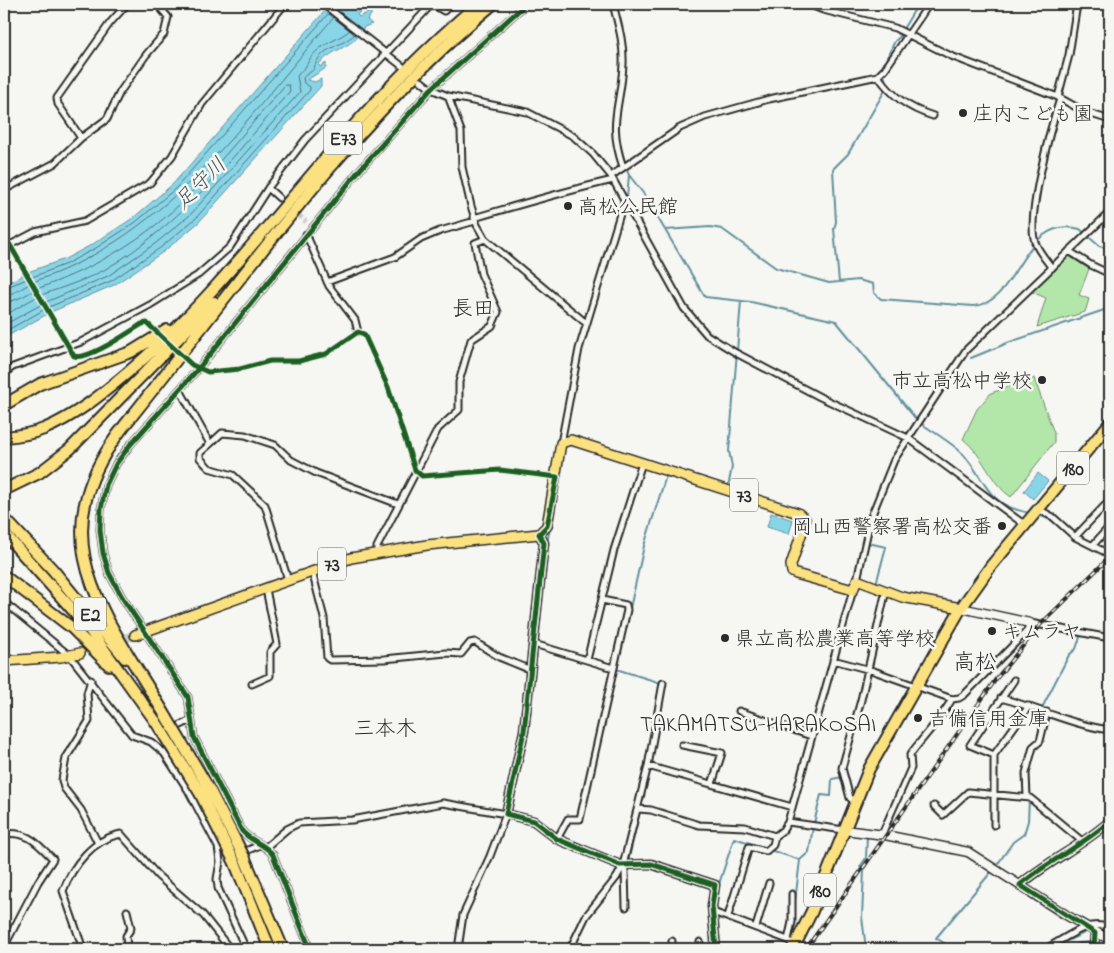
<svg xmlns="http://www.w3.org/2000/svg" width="1114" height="953" viewBox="0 0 1114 953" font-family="'Indie Flower','Klee One',sans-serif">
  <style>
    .green { fill: #b3e7a9; stroke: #6f896a }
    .water { fill: #89d5e8; stroke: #63919c }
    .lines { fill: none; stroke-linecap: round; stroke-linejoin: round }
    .shore { stroke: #516f77; stroke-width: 1 }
    .stream { stroke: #63919c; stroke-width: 2 }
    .street-tunnel { stroke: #cdcdca; stroke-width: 5; stroke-dasharray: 5 2.5; stroke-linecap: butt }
    .primary-tunnel { stroke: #cdcdca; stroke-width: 9; stroke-dasharray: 9 4.5; stroke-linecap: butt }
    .street-casing { stroke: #2b2b2b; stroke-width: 9 }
    .secondary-casing { stroke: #2b2b2b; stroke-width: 11 }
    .primary-casing { stroke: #2b2b2b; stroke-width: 12 }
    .highway-casing { stroke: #2b2b2b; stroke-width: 14 }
    .street { stroke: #f6f6f2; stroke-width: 5 }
    .secondary { stroke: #f6f6f2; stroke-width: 8 }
    .primary { stroke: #fbe180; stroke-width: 9 }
    .highway { stroke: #fbe180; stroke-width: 10 }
    .rail-casing { stroke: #2b2b2b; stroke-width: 4 }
    .rail { stroke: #f6f6f2; stroke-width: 2; stroke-dasharray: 5.5; stroke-linecap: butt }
    .highway-bridge-casing { stroke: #2b2b2b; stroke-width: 14; stroke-linecap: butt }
    .highway-bridge { stroke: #fbe180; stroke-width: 10 }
    .cycleway-casing { stroke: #f6f6f2; stroke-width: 8 }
    .cycleway { stroke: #1b5e20; stroke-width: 5 }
    .poi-dot { fill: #2b2b2b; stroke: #f6f6f2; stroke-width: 2 }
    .labels { text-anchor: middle; stroke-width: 5; stroke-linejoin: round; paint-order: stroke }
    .shield { fill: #f6f6f2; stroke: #686867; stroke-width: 1 }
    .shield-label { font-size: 19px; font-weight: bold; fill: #2b2b2b }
    .poi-label { font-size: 20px; fill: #2b2b2b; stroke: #f6f6f2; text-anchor: start }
    .water-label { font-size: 21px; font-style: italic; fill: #42565a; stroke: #f6f6f2 }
    .neighbourhood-label { font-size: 21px; fill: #2b2b2b; stroke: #f6f6f2 }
    .quarter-label { font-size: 22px; fill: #2b2b2b; stroke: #f6f6f2 }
  </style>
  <rect width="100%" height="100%" fill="#f6f6f2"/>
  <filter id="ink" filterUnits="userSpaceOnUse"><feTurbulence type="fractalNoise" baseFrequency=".02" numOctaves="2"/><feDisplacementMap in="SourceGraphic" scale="10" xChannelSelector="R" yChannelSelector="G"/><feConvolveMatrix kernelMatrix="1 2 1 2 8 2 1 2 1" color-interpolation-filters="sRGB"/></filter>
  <g filter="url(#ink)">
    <!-- green -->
    <path class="green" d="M1069,256L1089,269L1079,295L1089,299L1085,312L1037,327L1046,298L1032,292Z
      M1034,378L1054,433V442L1011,497C989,482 984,455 963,439L977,409L991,393Z"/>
    <!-- water -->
    <path class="water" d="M331,4H373L357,14L359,17L371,11V15L367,20L372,24L364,27C353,49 336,46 319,64L320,67L326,63V68L307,80L315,82L321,79V86L198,223L163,252L114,285L51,312L4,338V284L22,276V274L65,259L93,244L133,218L173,184Z
      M1038,473L1048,481L1033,499L1024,491Z
      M771,513L793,520L789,534L767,527Z"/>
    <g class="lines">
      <!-- shore -->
      <path class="shore" d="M4,288L66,264L96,248L136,222L176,188L329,13
        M4,295C16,294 27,284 38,280C169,234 247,118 334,17
        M4,302C18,302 30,291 42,287C95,268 148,237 187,197C222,161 253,122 285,85H289L290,91C234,156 180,226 104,270C85,280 64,287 44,294C30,299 17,309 4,316
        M4,325L46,302L108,276L156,243L190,215L300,92L297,76C300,71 305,69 307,64C317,44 334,43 350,30
        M4,332L49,307L111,281L160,248L195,219L310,90V87L304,83L303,78C305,74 313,72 314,68C321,46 340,48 355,34"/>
      <!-- stream -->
      <path class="stream" d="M815,4V10L820,11
        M621,28L625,48
        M903,29L918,4
        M959,62L1051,97
        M626,168L629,175L627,197
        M629,175L643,193L705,297L751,302L836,321L916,419
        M665,230L710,227L722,229L776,268L829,283L858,280L873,284L874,293L881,299L973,306C1019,305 1021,213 1080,229L1099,246L1110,249
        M839,282L834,229L836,222L833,169L848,154L884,92L886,82L882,68L895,41L903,34
        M592,313L624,210
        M971,358L1010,342L1110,308
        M919,422C933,432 951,442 963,454C988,482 985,505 1030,513
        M728,487L732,467L729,451L741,301
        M556,497L565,445
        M1039,515L1055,522L1071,537L1105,502
        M870,534L883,493
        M547,543L550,528
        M868,543L886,547L876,584
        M1101,553L1109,560L1110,572
        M624,635L644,546L666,476L698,485
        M867,661L871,645
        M616,669L661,683
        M1038,737L1043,706L1069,655L1076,649L1081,634
        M512,803L526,739
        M814,823L821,795L831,796L832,779L843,777
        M495,850L508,817
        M770,850L800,860
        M628,862L649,772
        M997,865L1013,842L1024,834L1028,821L1029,799
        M860,867L866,858L867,836
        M864,871L862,917L866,949
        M719,884L734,838L766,848
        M794,910L800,860L809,852L813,827
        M1098,929L1110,932
        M792,938L793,927
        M1096,944L1110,949
        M954,949L936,938L992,871
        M1050,949L1086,932
        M1069,949L1080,943L1092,942"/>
      <!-- street-tunnel -->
      <path class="street-tunnel" d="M293,210L306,222"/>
      <!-- primary-tunnel -->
      <path class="primary-tunnel" d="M113,642L135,635"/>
      <defs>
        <path id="street" d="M323,4L402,66
          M432,4L444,11L451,4
          M613,4C618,24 624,43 623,64C621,108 607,120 623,167
          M808,4L823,10L895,28L951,56L1058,97L1085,112L1110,120
          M878,76C893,97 908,108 933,116
          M421,81L431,89L448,96L527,112L573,136L593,154L611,176L684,308L707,335L736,353L820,397L908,438L1025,525
          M448,96L461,131L462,167L471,206L477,225L485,239L586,323
          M1058,97L1069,55L1077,4
          M81,138L107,119L120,92L146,55L164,34L168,17L157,4
          M611,176L680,128L705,117L769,99L878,76L885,69L929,4
          M268,188L279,198
          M4,190L55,163L81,138L58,104L57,98L110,23L127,4
          M474,218C521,204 566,191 613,180
          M306,234L329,286L355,320L358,332
          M10,245L35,232L85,221L150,183L172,156L202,104L285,4
          M1069,251L1091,265L1110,274
          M1052,268C1046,260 1038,251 1035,242C1026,217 1051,126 1060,99
          M327,282L395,257L421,239L440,231L475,221
          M4,373L13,367L81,342L150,305L198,275L230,247L268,188L305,140L432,4
          M180,390L210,444L222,433L245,435L275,445L291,460L316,473L398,504
          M561,443L579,349L624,201
          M210,444L200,453V458L209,468L233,475L265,505L288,580
          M1038,509L1053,517L1075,537L1110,500
          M1075,537L1105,552
          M1093,545L1110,526
          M377,553V547L438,429L459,410V382L471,340L492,326L498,312L481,274L475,243L485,239
          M312,571L324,618L327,658L330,660L384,659L446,653L461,654L470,643L475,642L499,657L531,670
          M857,580L871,517L894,460L966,350L1110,212
          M4,602L70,656L132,735L151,742L164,753L188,790L218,847L220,862L217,879L218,888L246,949
          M534,644L613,668
          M587,660L614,550L642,463
          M833,660L874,671L952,699
          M91,680L87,693L89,721L66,758L62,780L64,788L81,810L98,843
          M1014,680L970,745L994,755L1029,706
          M252,684L270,676V652L277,644L266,589
          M1001,698C1038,708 1072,725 1110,730
          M739,711L811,736
          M173,729L191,720
          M682,745L722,753L712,784
          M994,755V825
          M648,766L792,807
          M1027,797L1026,773L1033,747L1040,741L1047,712
          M854,801L850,798L842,768L861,700L886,590
          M934,806L943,815L968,792L1030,798L1083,842
          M638,809L651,810L699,825L745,827L775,836L783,830L788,822L853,590
          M788,822L844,830
          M4,834C28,831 37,843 53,859L38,882L4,947
          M882,834L911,768L910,755C923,737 941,719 952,699L959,698L964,695L1027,631L1030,623L1110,638
          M557,839L568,819H580L627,610L626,605L602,600
          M266,847L287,829L299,823L352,820L443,803L506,814L490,856L463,915L458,949
          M241,853L260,845
          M622,870H625L626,907
          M127,911L131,928L126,936L127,949
          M713,912L788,940L795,946
          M728,916L749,847L766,851L773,845L775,836
          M756,927L769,883
          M788,940L792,922V894
          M83,949L63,891C73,865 93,839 121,834L158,876L203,915L230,949
          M310,949L273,855C266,844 251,842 242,831L194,737L188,697L122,597L109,573L103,553L100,530L101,509L106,485L116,464L130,445L198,369L357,173L431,89L526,4
          M570,949L586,916L617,877L623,865L648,766L663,683
          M672,949V941
          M700,949V942
          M1045,949C1066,939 1087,918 1110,928"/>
        <path id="secondary" d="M4,249L10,245
          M539,534L544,543L524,731L506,814L534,821L557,839L620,865L651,864L715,885L712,906L716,949
          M961,608L1030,623
          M844,830L885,835L968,852L1066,915L1110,940
          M1020,885C1048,861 1082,846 1110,821
          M1094,947L1095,933"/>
        <path id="primary" d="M135,635L351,558L427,545L539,534L547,526L561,443L571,440L798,513L805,519V523L791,565L792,572L796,574L853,590L857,580L902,597L961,608
          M4,661L61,657L80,653"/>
        <path id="highway" d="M4,405L40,384L131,352L167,330
          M4,437C18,436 31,434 44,429C75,416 101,395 126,374C206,307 268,224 336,146C380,95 427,47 478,4
          M4,490L39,473L70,449L214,302
          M4,518L53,570L125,658
          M4,533L87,626L156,722
          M4,576L72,628L109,665
          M167,718C106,614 35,541 124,426C241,281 349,124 493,4
          M245,859L283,949
          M235,863L270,949
          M793,949L812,911L869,769L961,608L991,566L1110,423"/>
      </defs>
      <!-- street casing -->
      <use href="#street" class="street-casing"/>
      <!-- secondary casing -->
      <use href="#secondary" class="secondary-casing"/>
      <!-- primary casing -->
      <use href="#primary" class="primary-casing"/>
      <!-- highway casing -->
      <use href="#highway" class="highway-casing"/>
      <!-- street -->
      <use href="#street" class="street"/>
      <!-- secondary -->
      <use href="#secondary" class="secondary"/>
      <!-- primary -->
      <use href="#primary" class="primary"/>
      <!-- highway -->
      <use href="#highway" class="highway"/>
      <defs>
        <path id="rail" d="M806,949L996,679L1041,624L1110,557"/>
      </defs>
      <!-- rail casing -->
      <use href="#rail" class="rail-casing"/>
      <!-- rail -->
      <use href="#rail" class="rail"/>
      <defs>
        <path id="highway-bridge" d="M167,718L208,787L245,859
          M156,722L200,793L235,863"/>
      </defs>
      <!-- highway-bridge casing -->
      <use href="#highway-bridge" class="highway-bridge-casing"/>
      <!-- highway-bridge -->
      <use href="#highway-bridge" class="highway-bridge"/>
      <defs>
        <path id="cycleway" d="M4,249L10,245L74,356C88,361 129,332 142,324L147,323L192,365L208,372L240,369L270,361H299L326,354L358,332L364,334L388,387L415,470L422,476L500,470L557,477L547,526L539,534L544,543L524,731L506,814L534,821L557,839L620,865L651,864L715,885L712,906L716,949
          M310,949L273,855C266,844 251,842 242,831L194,737L188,697L122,597L109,573L103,553L100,530L101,509L106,485L116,464L130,445L198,369L357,173L431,89L526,4
          M1077,949L1094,947L1095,933L1020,885C1048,861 1082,846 1110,821"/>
      </defs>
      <!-- cycleway casing -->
      <use href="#cycleway" class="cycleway-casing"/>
      <!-- cycleway -->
      <use href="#cycleway" class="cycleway"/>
    </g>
  </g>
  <!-- markers -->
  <g class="poi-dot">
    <circle cx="963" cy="113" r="5"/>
    <circle cx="568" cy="206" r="5"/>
    <circle cx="1042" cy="380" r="5"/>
    <circle cx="1002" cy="526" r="5"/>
    <circle cx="992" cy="631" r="5"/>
    <circle cx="725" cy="638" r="5"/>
    <circle cx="918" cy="718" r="5"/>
  </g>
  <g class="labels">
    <!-- shield labels -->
    <g class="shield">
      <rect x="324" y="121.5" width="38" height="33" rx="4"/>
      <rect x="1057" y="451.5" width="32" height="33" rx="4"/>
      <rect x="730" y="478.5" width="28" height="33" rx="4"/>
      <rect x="318" y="547.5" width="28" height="33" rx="4"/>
      <rect x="74" y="597.5" width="32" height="33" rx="4"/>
      <rect x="804" y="873.5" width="32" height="33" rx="4"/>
    </g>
    <g class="shield-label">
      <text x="343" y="145">E73</text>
      <text x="1073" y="475">180</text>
      <text x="744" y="502">73</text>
      <text x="332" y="571">73</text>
      <text x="90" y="621">E2</text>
      <text x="820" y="897">180</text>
    </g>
    <!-- poi labels -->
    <g class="poi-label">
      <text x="973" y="120">庄内こども園</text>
      <text x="578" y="213">高松公民館</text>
      <text x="1032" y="387" text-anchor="end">市立高松中学校</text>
      <text x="992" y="533" text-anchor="end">岡山西警察署高松交番</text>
      <text x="1002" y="638">キムラヤ</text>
      <text x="735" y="645">県立高松農業高等学校</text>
      <text x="928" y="725">吉備信用金庫</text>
    </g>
    <!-- water labels -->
    <g class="water-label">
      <text transform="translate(200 183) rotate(-45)" y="7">足守川</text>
    </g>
    <!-- neighbourhood labels -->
    <g class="neighbourhood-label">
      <text x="473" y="315">長田</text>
      <text x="385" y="735">三本木</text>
    </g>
    <!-- quarter labels -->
    <g class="quarter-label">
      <text x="975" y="669">高松</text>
      <text x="758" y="731">TAKAMATSU-HARAKOSAI</text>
    </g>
  </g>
  <!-- margin -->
  <rect width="1114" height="953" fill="none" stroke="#f6f6f2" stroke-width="20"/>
  <rect x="10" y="10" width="1094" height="933" fill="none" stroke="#2b2b2b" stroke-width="2" filter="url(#ink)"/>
</svg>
